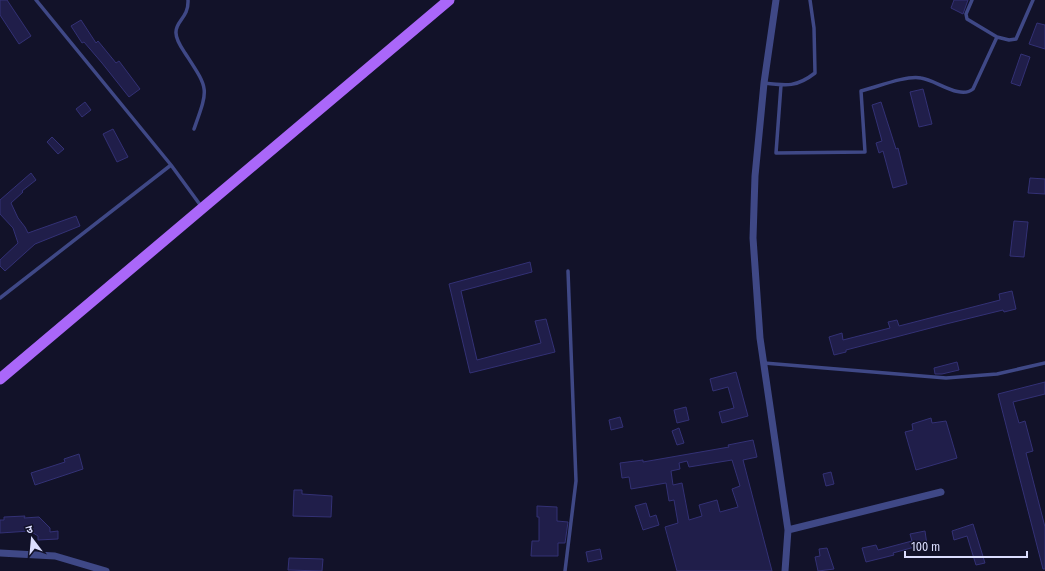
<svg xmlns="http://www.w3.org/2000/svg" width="1045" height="571" viewBox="0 0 1045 571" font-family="'Fira Sans Condensed','Noto Sans Devanagari',sans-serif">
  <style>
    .building { fill: #201e4a; stroke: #333175; fill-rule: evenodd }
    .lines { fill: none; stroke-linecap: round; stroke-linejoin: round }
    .lane { stroke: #3f4886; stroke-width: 3.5 }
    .street { stroke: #3f4886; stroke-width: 7 }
    .primary { stroke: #aa67f9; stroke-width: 11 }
  </style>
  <rect width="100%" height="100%" fill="#121229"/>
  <!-- building -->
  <path class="building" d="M0,0H7L31,36L19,44L0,15Z
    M954,0H968L963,14L951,8Z
    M81,20L96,43L98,41L116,63L119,61L140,89L129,97L102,63L84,42L82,43L71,26Z
    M1037,23L1045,25V49L1029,44Z
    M1021,54L1030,57L1020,86L1011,83Z
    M923,89L932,124L919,127L910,92Z
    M85,102L91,110L82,117L76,109Z
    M881,102L896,149L898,148L907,184L893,188L883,151L879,153L876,143L882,141L872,105Z
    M113,129L128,157L117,162L103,134Z
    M52,137L64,149L58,154L47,142Z
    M31,173L36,180L22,191L23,192L11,203L18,218L25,227L28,233L76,216L80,226L35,244L5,271L0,266V260L18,243L13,228L0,214V200Z
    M1030,178L1045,179V194L1028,193Z
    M1014,221L1028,222L1024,257L1010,256Z
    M530,262L532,272L461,291L477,360L541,343L535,321L546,319L555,352L470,373L449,284Z
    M1012,291L1016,309L1004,312L1003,310L946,324L846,350V352L834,355L829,337L842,333L843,340L890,328L888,322L897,320L899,326L1000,300L999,294Z
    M957,362L959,370L942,374H935L934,368Z
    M736,372L748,416L722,423L719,412L734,408L728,387L713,391L710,379Z
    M1045,382V394L1013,402L1019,423L1025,421L1033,451L1026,453L1045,527V569H1043L998,394Z
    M686,407L689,420L677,423L674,410Z
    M620,417L623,427L611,430L609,420Z
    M931,418L932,423L946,421L957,458L916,470L905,432L913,430L912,424Z
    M679,428L684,443L677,445L672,431Z
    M753,440L757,457L743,460L772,571H677L665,527L678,523L674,500L669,501L666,483L631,489L629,477L622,478L620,463L643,460V462L729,447L728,445ZM732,460L740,486L732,489L738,507L720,512L717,500L699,505L702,516L689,520L682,483L673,485L671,471L680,469L679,463L687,461L689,467Z
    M79,454L83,469L35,485L31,473L65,462L64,459Z
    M831,472L834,484L826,486L823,474Z
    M294,490H302V494L332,496L331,517L293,516Z
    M646,503L650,517L656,515L659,525L643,530L635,506Z
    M537,506L557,507V521L568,522L565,543H558V556H531L532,541H539V517H537Z
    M25,516L24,518L39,517L50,528V532L58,531V539L38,540V536L30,531L0,533V520H4V517Z
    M973,524L985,563L976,565L967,536L954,540L952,531Z
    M925,531L927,545L911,548L893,553L894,555L866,562L862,548L876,545L878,550L912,541L910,534Z
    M827,548L834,569L818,571L815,557L820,556L819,549Z
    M600,549L602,559L588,562L586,552Z
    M289,558L323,559L322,571L288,570Z"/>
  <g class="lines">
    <!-- lane -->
    <path class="lane" d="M36,0L171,165L201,206
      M188,0C189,18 175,21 176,33C176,40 181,47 185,53C209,90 209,87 194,129
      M972,0L966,14L967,19L997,37
      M764,83C787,86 797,87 815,73L814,28L810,0
      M781,85L776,153L865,152L861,91C877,87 906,75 921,78C936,80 960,100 973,89L997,37L1009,40L1016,39L1033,0
      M0,298L171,165
      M764,363L946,378L997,374L1045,363
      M565,571L576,481L568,271"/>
    <!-- street -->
    <path class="street" d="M776,0L764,83L755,176L753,238L760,338L788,530L785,571
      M788,530L941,492
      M0,553L55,556L106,571"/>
    <!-- primary -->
    <path class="primary" d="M0,379L449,0"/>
  </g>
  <!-- north arrow -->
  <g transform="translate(32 539) rotate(344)" stroke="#121229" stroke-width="3" paint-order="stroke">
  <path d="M0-3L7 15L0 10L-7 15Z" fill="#dbddfe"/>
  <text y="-6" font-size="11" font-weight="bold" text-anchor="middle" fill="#dbddfe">उ</text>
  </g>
  <!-- scale -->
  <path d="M905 551v6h122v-6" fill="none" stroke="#dbddfe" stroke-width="2"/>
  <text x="911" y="551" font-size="12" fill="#dbddfe" stroke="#121229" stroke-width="3" paint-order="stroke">100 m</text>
</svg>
